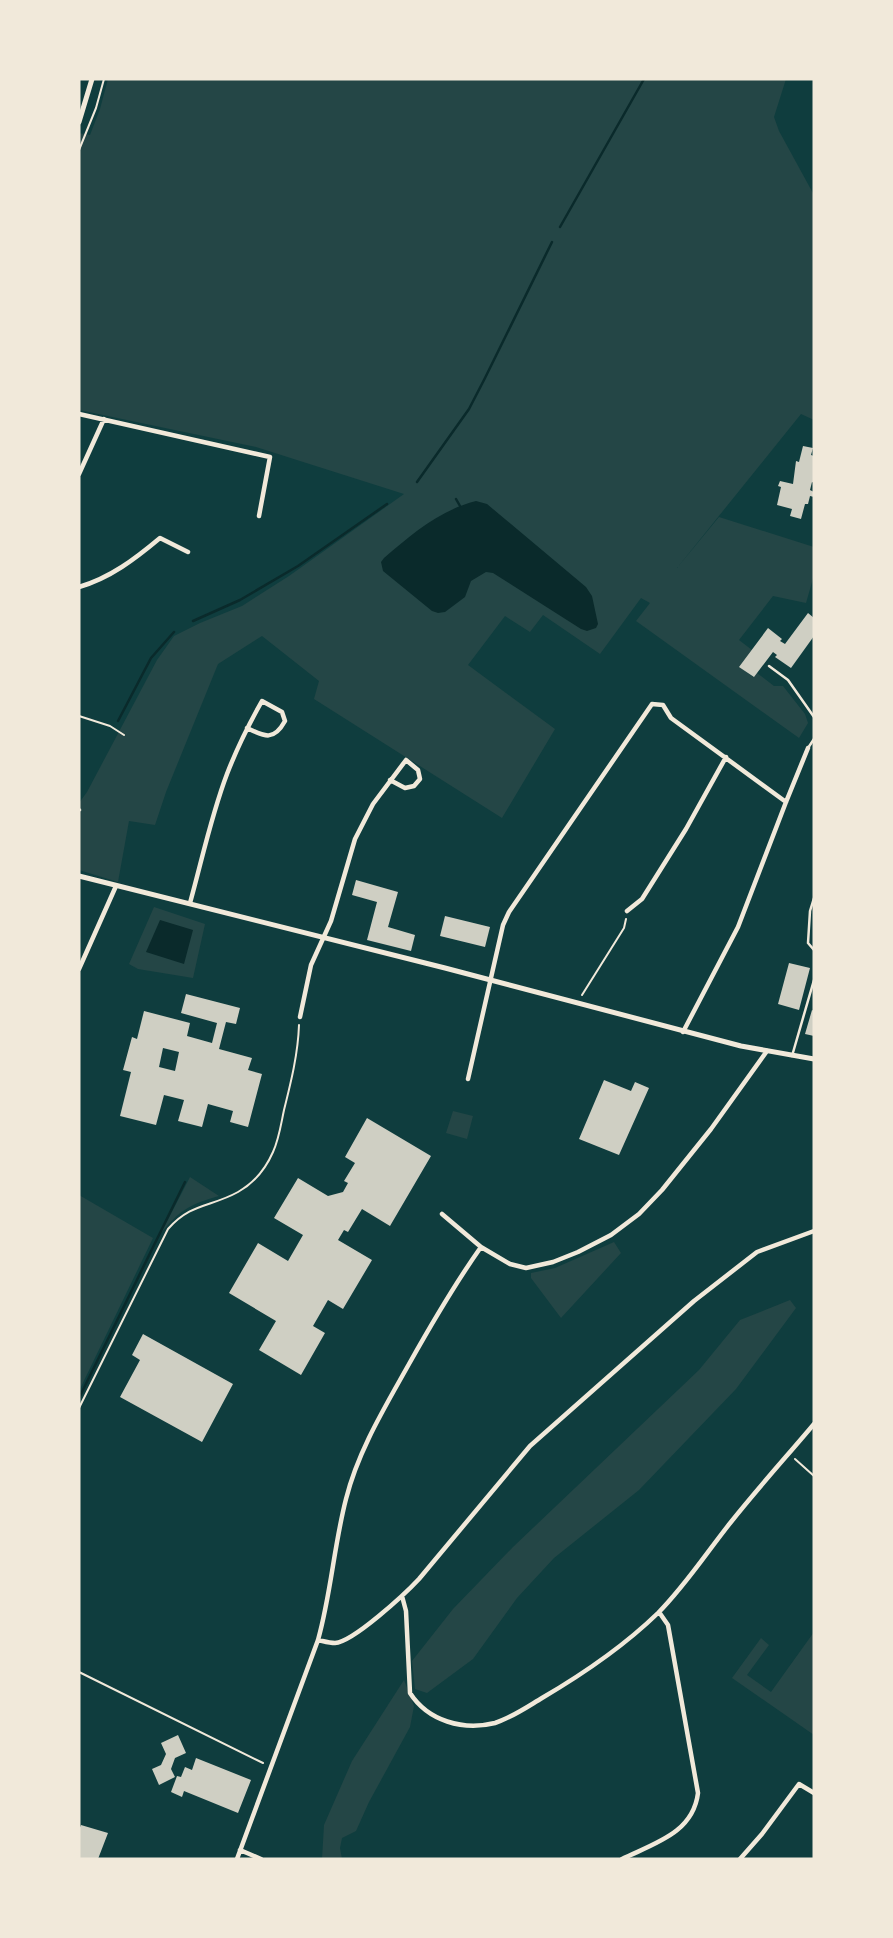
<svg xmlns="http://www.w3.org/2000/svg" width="893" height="1938" viewBox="0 0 893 1938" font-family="Lato,sans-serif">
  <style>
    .green { fill: #244646 }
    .water { fill: #0a2a2b }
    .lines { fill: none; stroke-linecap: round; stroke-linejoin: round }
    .stream { stroke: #0a2a2b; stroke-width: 2.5 }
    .building { fill: #cfcfc3; fill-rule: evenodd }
    .path { stroke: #f1e9da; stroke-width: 2 }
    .service { stroke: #f1e9da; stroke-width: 2.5 }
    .minor { stroke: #f1e9da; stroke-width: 4.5 }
    .tertiary { stroke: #f1e9da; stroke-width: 5 }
  </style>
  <rect width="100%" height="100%" fill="#0f3d3e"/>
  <!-- green -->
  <path class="green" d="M108,79H786L774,117L779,131L814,195V420L801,414L677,568L719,517L814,547V575L806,603L773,596L739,640L752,650L740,667L753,677L757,673L774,686H783L805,714L808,723L799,738L636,621L650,603L641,598L600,654L543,615L530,632L505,616L468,665L555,729L502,818L314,699L319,681L262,636L218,664L166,792L155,825L129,821L118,882L79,870V803L87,792L157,660L174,636L200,623L242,606L289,576L404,494L256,447L79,410V133L90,135L100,109Z
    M154,907L205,924L193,978L138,969L129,964Z
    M453,1111L473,1116L467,1139L446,1133Z
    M190,1177L219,1196C190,1204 180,1210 161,1233Z
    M79,1195L153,1238L79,1391Z
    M614,1242L621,1253L561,1318L531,1278V1273L555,1268Z
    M790,1300L796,1308L736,1389L639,1490L554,1558L517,1598L473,1659L427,1693L415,1689L412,1661L453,1609L513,1547L699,1370L740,1320Z
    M814,1632V1735L732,1678L761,1638L769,1645L747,1675L771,1692Z
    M404,1680L414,1706L410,1727L369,1802L356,1831L342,1838L340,1848L342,1859H322L324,1825L352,1761Z"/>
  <!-- water -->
  <path class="water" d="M476,501L487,504L586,587L592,596L598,624L596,628L587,631L581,629L493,573L486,572L471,581L465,597L445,612L438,613L432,611L383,571L381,562L384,558C412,534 440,510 476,501Z
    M160,920L193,930L184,964L146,952Z"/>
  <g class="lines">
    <!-- stream -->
    <path class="stream" d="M560,227L644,79
      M417,482L469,409L485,378L552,242
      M456,499L460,506
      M193,621L240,600L298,566L387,504
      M118,721L151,658L174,632
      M79,1398L185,1182"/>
  </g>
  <!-- building -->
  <path class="building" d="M803,446L813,448L811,455L814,456V483L812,482L810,490L814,492V497L810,496L808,504H805L801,519L790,516L792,509L777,505L781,487L778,486L780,481L793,484L796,461L799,462Z
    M808,613L814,618V636L791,668L775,657L777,655L773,652L754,677L739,667L768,628L782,639L780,641L785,644Z
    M356,880L398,892L388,927L415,935L411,951L367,940L377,902L352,895Z
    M445,916L490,927L485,947L440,936Z
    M789,963L810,968L799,1010L778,1004Z
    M186,994L240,1008L236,1024L226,1022L219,1049L252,1058L248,1070L262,1074L248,1127L230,1122L233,1111L208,1104L202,1127L178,1121L184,1100L164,1095L156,1125L120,1116L131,1072L123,1070L132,1037L137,1039L144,1011L190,1023L187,1036L212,1043L217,1023L181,1013ZM163,1048L179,1052L175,1071L159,1067Z
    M812,1010L814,1011V1036L805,1034Z
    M604,1080L631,1091L635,1082L649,1088L619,1155L579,1139Z
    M367,1118L431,1156L390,1226L362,1209L348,1232L344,1230L338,1240L372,1260L343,1309L328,1300L313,1326L325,1333L301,1375L259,1350L276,1321L229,1293L258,1243L288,1261L303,1235L274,1218L298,1178L328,1196L343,1192L348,1183L344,1181L355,1163L345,1157Z
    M143,1334L233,1384L202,1442L120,1397L140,1360L132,1355Z
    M178,1735L186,1753L175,1758L171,1769L175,1777L159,1785L152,1769L161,1765L166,1754L161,1743Z
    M196,1758L251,1780L238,1813L184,1791L182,1797L171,1792L177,1776L181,1777L185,1767L192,1770Z
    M81,1825L108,1833L98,1859H79V1830Z"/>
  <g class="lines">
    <!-- path -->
    <path class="path" d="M79,150L96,108L104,79
      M79,716L110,726L124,735
      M582,995L624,928L626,919
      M79,1408L168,1229C191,1203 211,1207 238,1192C254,1183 266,1168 273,1152C279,1139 281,1124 284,1110C291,1082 298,1054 299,1025
      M795,1459L814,1476
      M79,1672L263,1763"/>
    <!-- service -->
    <path class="service" d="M769,666L788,680L814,717
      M808,748L814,739
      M79,809L80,810
      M814,898L810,911L808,943L814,950
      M792,1056L814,980"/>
    <!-- minor -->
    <path class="minor" d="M79,414L270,457L259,516
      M79,474L104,419
      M79,587C110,578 135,559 160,538L188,552
      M190,903C202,860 211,816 227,774C237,748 249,724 262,701L282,712L285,721C274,741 265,737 247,728
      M627,911L642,899L686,829L726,757
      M79,969L116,886
      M300,1017L311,965L331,921L355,839L373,804L406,760L418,770L420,779L414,786L405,788L390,780
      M683,1032L738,927L786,802L808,748
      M468,1079L503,925L509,912L652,704L663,705L671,718L786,802
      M442,1214L481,1247
      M402,1596L406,1611L410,1693C428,1721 463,1731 495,1723C511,1718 527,1707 542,1698C583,1674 624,1646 658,1613C685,1586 707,1552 731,1522C758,1488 787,1456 814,1424
      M318,1640C323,1641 329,1643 335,1643C353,1642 405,1594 419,1579L530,1446L694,1301L757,1252L814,1231
      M240,1850L261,1859
      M237,1859L318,1640C331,1594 334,1545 346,1499C358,1451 385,1407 409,1364C432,1323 454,1285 481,1247L510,1264L526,1268L553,1262L578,1252L611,1235L639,1214L662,1190L711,1129L767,1051
      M622,1859C655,1843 693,1833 698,1793L668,1625L659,1612
      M740,1859L762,1834L799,1784L814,1793"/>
    <!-- tertiary -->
    <path class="tertiary" d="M79,122L92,79
      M79,876L445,968L741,1046L814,1059"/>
  </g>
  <!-- border -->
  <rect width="893" height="1938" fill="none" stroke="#f1e9da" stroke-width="161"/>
</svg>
